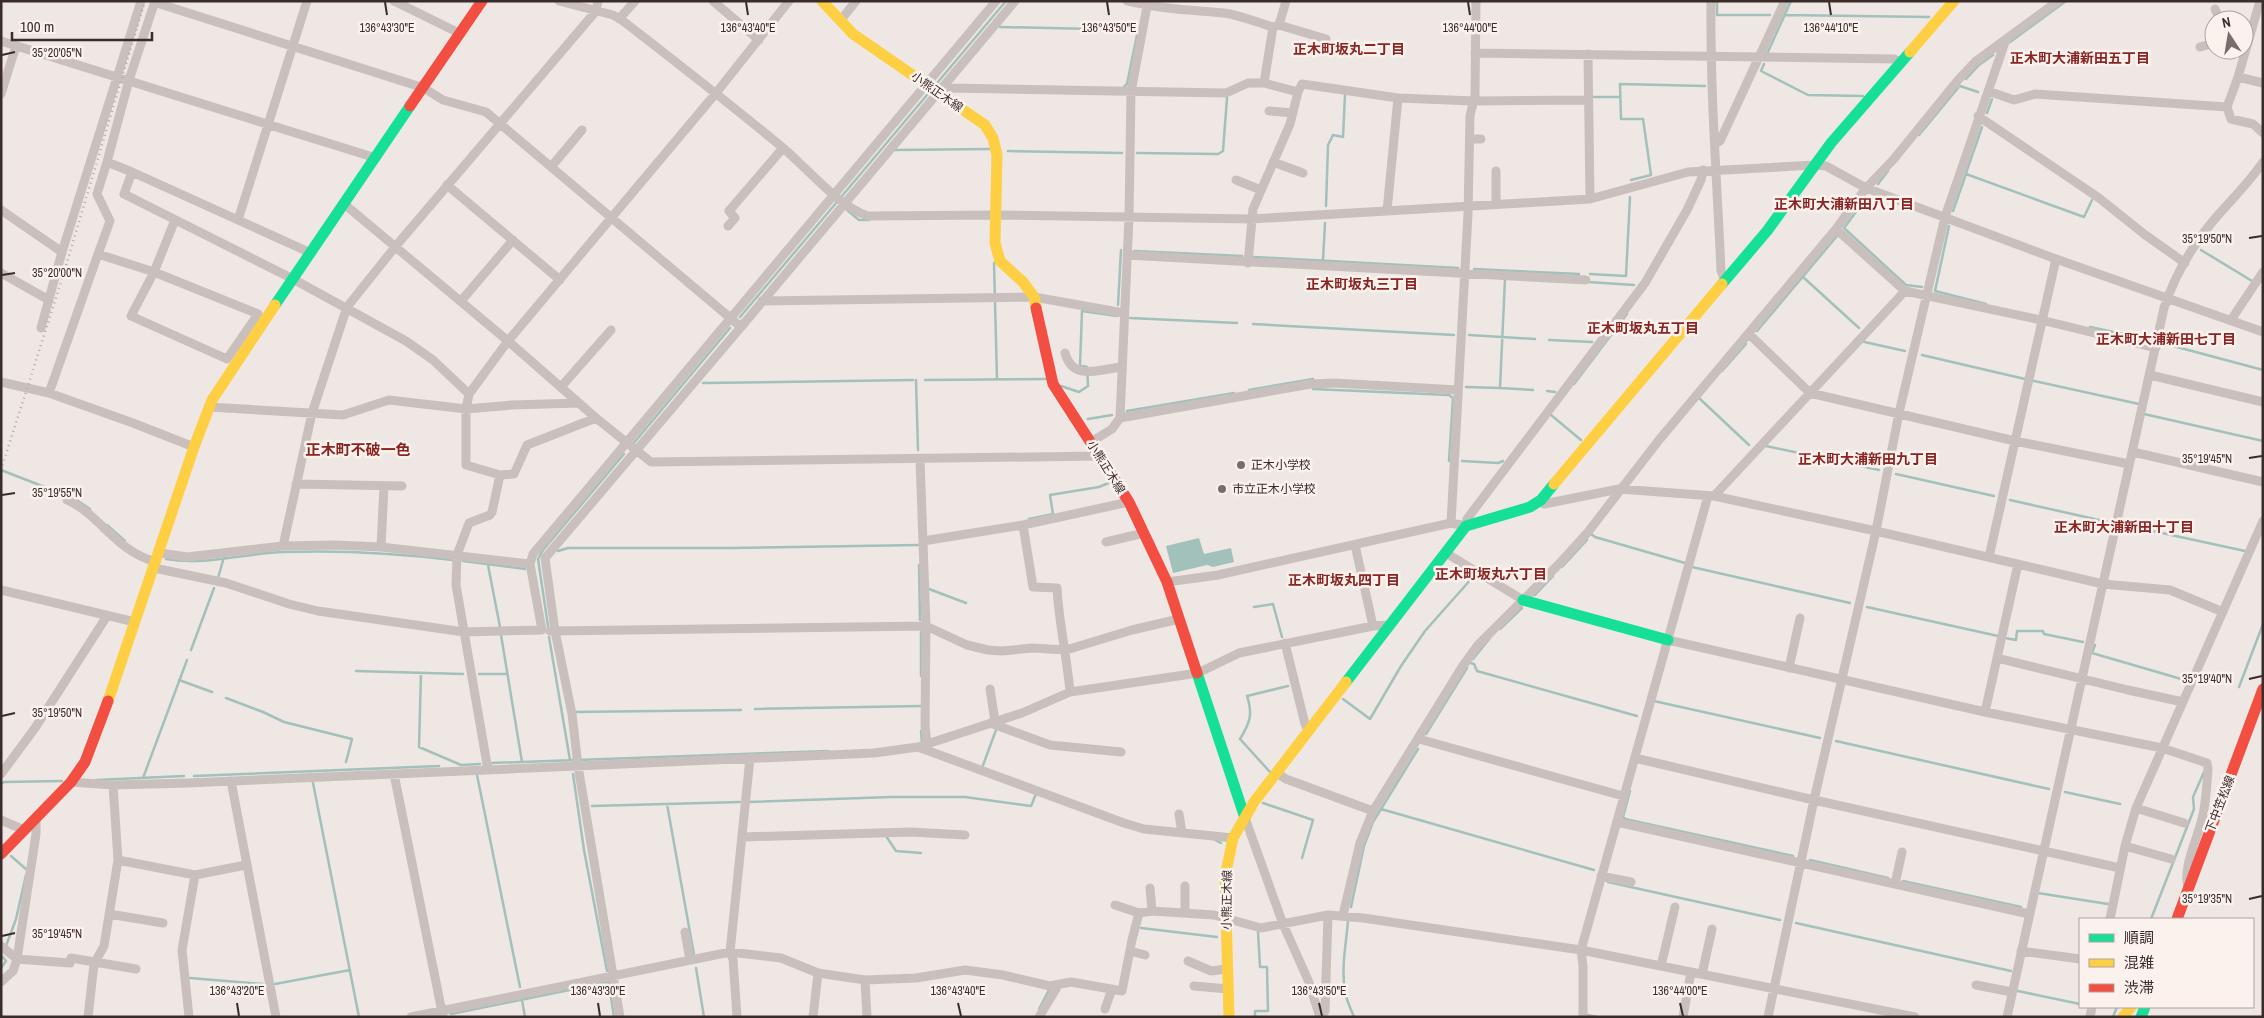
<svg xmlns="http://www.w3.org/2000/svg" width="2264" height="1018" viewBox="0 0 2264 1018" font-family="'Archivo Narrow','Noto Sans JP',sans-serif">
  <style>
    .water { fill: #a1c1ba }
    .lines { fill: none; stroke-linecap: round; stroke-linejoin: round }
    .stream { stroke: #a1c1ba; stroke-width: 2.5 }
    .street { stroke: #c9c0bd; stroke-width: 9 }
    .fast { stroke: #16e098; stroke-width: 11 }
    .slow { stroke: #ffcf43; stroke-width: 11 }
    .jam { stroke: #f24e42; stroke-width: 11 }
    .rail { stroke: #b1a9a7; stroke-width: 2.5; stroke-dasharray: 1 4; stroke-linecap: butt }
    .ticks { fill: none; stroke: #3a2c2b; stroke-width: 2 }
    .poi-dot { fill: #796d6c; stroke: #fbf2ed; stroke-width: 2 }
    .labels { text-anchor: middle; stroke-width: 5; stroke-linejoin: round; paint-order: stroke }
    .street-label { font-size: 12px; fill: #3a2c2b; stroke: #fbf2ed }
    .poi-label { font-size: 12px; fill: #3a2c2b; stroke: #fbf2ed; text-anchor: start }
    .neighbourhood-label { font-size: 14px; font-weight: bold; fill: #8a2523; stroke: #fbf2ed }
    .quarter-label { font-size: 15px; font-weight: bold; fill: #8a2523; stroke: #fbf2ed }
    .ticks-label { font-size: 12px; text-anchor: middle; fill: #3a2c2b; stroke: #fbf2ed; stroke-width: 5; stroke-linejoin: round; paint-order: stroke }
  </style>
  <rect width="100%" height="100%" fill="#efe7e4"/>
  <!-- water -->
  <path class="water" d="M1199,538L1204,554L1231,548L1234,562L1213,567L1207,565L1173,573L1166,546Z"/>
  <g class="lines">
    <!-- stream -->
    <path class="stream" d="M1717,1V15H1770
      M1785,15L1929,17
      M2263,17V18
      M1000,27L1138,30L1127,84L1124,87
      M2010,42L2066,1
      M1767,54L1791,1
      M1764,64L1761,71L1808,95L1863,96
      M1966,79L1979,65L1993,55
      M938,82L1006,1
      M1960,86L1978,92
      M1594,97H1620
      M1987,113L1992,99
      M1919,135L1958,88
      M895,150L990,149
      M1008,151L1122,153
      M1137,153L1218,154L1223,151L1227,98
      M1966,173L1982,127
      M1631,180L1651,175L1643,119H1621L1620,84L1705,86
      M1878,184L1888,171
      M842,196L927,95
      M1867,197L1844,228L1906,285L1922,287
      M1326,206L1328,145L1333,135L1343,137L1345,95
      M847,210L859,220H869
      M1953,211L1966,174L2084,217L2092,200
      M1949,226L1935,291L1986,304
      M2201,250L2252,281
      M1134,251L1242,256
      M1254,257L1458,268
      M1323,260L1325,223
      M994,263L997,379
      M1474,269L1579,274
      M1590,274L1626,276L1630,197
      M1803,277L1859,328
      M1588,282L1634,285
      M1118,305L1121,250
      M740,317L837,202
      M1130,318L1237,323
      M1253,324L1454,335
      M2090,327L2152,340
      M1757,331L1837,236
      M1469,335L1535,339
      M1549,340L1592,342
      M1860,341L1905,351
      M2162,343L2263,370
      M1922,355L2025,379
      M1722,371L1746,344
      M916,380L918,450
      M925,380L1046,379
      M2030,380L2139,404
      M703,383L913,380
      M1574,384L1627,314
      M1061,386L1079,392L1088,386L1087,367L1080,365L1082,311L1117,316
      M1466,387L1500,388L1505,279
      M1500,388L1533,390
      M1313,389L1449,395L1453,398L1449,461
      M1249,390L1313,379
      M1547,391L1555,392
      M1699,398L1749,445
      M1127,411L1234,393
      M2144,414L2263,441
      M1551,415L1581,440
      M1088,419L1112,415
      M633,444L730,328
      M1766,446L1879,470
      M1462,461L1498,463L1503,461
      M1,470L60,493
      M1896,474L1994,496
      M75,499L90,509
      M2010,500L2108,522
      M1029,519L1053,514L1050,495L1099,487L1111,482
      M107,525L125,541
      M2125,525L2245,551
      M1591,534L1595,537L1685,563
      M558,551L568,548H732L919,545
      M166,559C205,566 245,553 284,552C340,550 396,553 452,560
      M463,561L525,569
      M488,565L500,627
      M919,565L920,620
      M1562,567L1587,540
      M1692,567L1850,603
      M218,578L224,557
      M929,589L966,603
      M1535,595L1553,576
      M1254,607L1273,604L1282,637
      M1867,607L1998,636
      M548,626L538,559L543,550L624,454
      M1500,629L1522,608
      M921,632V676
      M501,635L522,762
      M549,637L570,760
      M2005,638L2016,640L2017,631H2043L2044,634L2083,642
      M2095,645L2092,653L2188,681
      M191,650L214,588
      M1473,659L1490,638
      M1470,663L1474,664L1477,671L1637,716
      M356,671L463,674
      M421,673L419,747L461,765L480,764
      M479,674H507
      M179,680L212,692
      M2239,687L2263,624
      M226,698L263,712L284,722L352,739L346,762
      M1343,699L1370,719L1401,666L1425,631L1472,578
      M1654,701L1820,738
      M755,709L921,706
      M573,712L741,710
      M921,731L922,743
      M1426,734L1467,668
      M1836,741L2049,789
      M491,763L828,751
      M982,768L996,730
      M1270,772L1240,739C1250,723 1253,714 1247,696L1288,686
      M573,774L584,850L607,971
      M477,775L520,987
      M194,776L439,766
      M143,778L187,660
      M96,780L184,776
      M313,783L359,1017
      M1,784L4,782L62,781
      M1630,791L1623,817L1625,819L1793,856
      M2065,792L2120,804
      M748,802L891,797H965L1031,806L1036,794
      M1263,803L1313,820L1302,858
      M667,804L694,955
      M592,806L740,802
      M1381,809L1594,870
      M886,836L896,851L921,853
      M1215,840L1221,843
      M11,856L27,870
      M1810,860L1888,878
      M1903,881L2021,907
      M1608,882L1780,920
      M2038,893L2108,904
      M1351,907L1364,846L1373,822L1418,749
      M2151,919L2194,809L2193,797L2204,772
      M1348,921C1346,945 1341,968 1345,991C1346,1000 1351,1009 1354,1017
      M1796,923L2011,971
      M1141,928L1217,937
      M6,946L16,919L26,875
      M1,955L6,961L1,968
      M696,968L704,1017
      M190,978L263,984
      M275,984L350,970
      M609,984L614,1017
      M2018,991L2080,1004
      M522,1000L525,1017
      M1039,1009L1049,990
      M451,1014L609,982
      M1255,1017V1011H1268L1267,967H1260L1258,932
      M1587,1017V1015L1597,1017
      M2113,1017L2117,1007"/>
    <!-- street -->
    <path class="street" d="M394,1L461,34
      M559,1L613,15L623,21C676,62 730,104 782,147C807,168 839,207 868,216L995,215L1251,219L1590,199L1688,172L1815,165L1826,166L1866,188L2056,259L2263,332
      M713,1L759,40
      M1127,1C1160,9 1191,10 1224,13C1240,15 1258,23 1273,27L1279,25L1326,39
      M1711,1C1710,91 1717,181 1721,271L1725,280
      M2260,1L2238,77L2227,107L2231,119L2253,124L2263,133
      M160,4L424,88L443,100L486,112L741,327L545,558L555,631L572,714L578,766L620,1017
      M2215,9L2220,20
      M619,19L635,1
      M840,21L856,1
      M1279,25L1286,1
      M1,41L376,158
      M2200,47L2214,43
      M1475,53L1894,59L1901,63
      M1588,54L1590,199
      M2238,77L2263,83
      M1264,83L1273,27
      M1988,91L2014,100L2035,94L2227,107
      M939,93L950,88L1226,93L1248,83H1264L1298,92L1302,84L1398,98L1474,101L1588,100
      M1,94L16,46
      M1269,111L1293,113
      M1978,116L2099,198L2144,234L2185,263
      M1470,139H1481
      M1715,144L1720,141L1785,1
      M107,162L129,80L155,1
      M1273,162L1303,173
      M551,167L582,130
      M1496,171V204
      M132,172L311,253
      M1236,180L1261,190
      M447,185L560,280
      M343,203L508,341L596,418L651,462L1101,456
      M1,210L62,252L141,1
      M1387,211L1398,98
      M175,220L154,272L131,316L227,359L258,314L154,272L98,254L110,221L97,194L107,162L132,172L124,194L293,279L406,341L433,360L469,394
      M238,220L307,1
      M728,226L735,218L729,211L783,148
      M1836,229L1905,291
      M1127,255L1586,280
      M1248,263L1253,209L1290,124L1298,92
      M1,273L49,300
      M461,301L513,240
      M762,301L1034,297L1124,313
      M2231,320L2263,272
      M741,327L1015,1
      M41,328L62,252
      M1749,334L1810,393L2015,441L2129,464
      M1065,353C1073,382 1099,369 1122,367
      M2150,375L2263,402
      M1,382L49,393L133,423L194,447
      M561,387L611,330
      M49,393L98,254
      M209,407L343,415L389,400L466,409L512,405L579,403
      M596,418L527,445L514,474L500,475L466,465V409L469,394L508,341L716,93L789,1
      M1120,418L1311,384L1334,383L1458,390
      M1091,442L1112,429L1120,418L1129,217L1131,92L1148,1
      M2133,452L2263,482
      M920,459L926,626L925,726L927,744
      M296,484L402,486
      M1714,496L1905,291L2041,320L2156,348
      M67,500C101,515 115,551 156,562
      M1541,500L1544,504L1619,489L1714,496L1876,531L2103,584L2170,590L2223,612
      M1451,523L1468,214L1470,116L1475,95L1476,1
      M1023,525L1129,502
      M923,541L1023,525L1033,587L1057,588C1059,624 1067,657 1070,692
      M1106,542L1144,533
      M1355,545L1373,626
      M283,546L312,413L347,307L395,247L596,11L598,1
      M381,547L384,486
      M1446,553L1523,600
      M1989,557L2056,259
      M530,564L533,554L565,516L996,1
      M154,568L226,583L289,604L318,611L464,632L542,630L530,564L381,547L334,545L283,546L187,557L160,553
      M1167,582L1218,575L1451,523L1466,526L1467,519L1645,283L1687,210L1701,180L1703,170
      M1,590L135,622
      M550,631L926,626L967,645L988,650L1002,651L1032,648L1066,650L1132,630L1179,619
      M1668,640L1985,712L2162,748L2207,763L2208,769C2207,784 2206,800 2203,815C2199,835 2182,868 2188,886
      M1285,643L1305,724L1309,731
      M1997,658L2128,690L2183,702
      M1789,668L1800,618
      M990,689L995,721
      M1985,712L2018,564
      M990,723L1050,745L1121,752
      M1419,739L1623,796
      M918,747L1124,823L1144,829L1233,838
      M1635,758L1814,800L2120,868
      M488,770L456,585L457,555L469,523L490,515L492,512L500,475
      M1277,773L1286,779L1373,811
      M1,774L35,728L107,616
      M394,774L443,1017
      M231,781L276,1017
      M71,782L113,785L188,783L874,753L918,747L1022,713L1070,692L1198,673L1239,653L1373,626L1389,625
      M2136,808L2184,823
      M1179,814L1182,833
      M1245,818L1283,924L1308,980L1320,1017
      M1,820L24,830
      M1617,822L2029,914
      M742,837L911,832L965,835
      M2125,846L2171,859
      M118,860L195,875L246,865
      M1601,876L1631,882
      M1895,884L1902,852
      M1185,886V913
      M1150,888L1152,911
      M1115,905L1139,913
      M109,914L163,923
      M1343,915L1360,843L1373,811L1462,667L1478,645L1558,565L1588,532L1659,440L1836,229L1866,188L1893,160L1958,80L1975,62L2058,1
      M2110,919L2125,846L2136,808L2263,521
      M685,932L690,960
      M1,946L17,959L70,963L71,958L136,969
      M1130,951L1145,955
      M2021,951L2080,959
      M1188,961L1211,971L1227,969
      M1661,966L1675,907
      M1702,974L1712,929
      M865,980L867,1017
      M1,982L13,971L17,959L36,834V817
      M1976,985L2012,992
      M1194,986L1228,989
      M1105,1009L1112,989
      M88,1017L94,964L104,946L118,860L113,785
      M189,1017L182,950L195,875
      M411,1017L730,952L781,958L818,973L865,980L916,978L965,970L1003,975L1050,986L1071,982L1122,991L1132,940L1139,913L1152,911L1214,915L1261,928L1328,915L1363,918L1581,950L1915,1017
      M737,1017L733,959L730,952L750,758
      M813,1017L818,973
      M1039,1017L1059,984
      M1321,1017L1325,1011L1328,915
      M1583,1017V966L1581,950L1708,496
      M1683,1017L1691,972
      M1768,1017L1814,800L1876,531L1899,413L1945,217L2005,42
      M2007,1017L2164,308C2174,278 2192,246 2213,221C2230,201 2248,184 2263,162
      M2090,1017L2092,1007"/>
    <!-- fast -->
    <path class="fast" d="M1722,284L1767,231L1831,143L1910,52
      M275,305L410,106
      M1523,600L1668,640
      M1197,673L1245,818
      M1346,682L1466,526L1530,507L1541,500L1554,484
      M2141,1017L2145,1007"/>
    <!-- slow -->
    <path class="slow" d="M822,1L853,34L985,125L993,138L997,155L995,243L1000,261L1023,282L1034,297L1036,308
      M1910,52L1954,1
      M1554,484L1722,284
      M108,701L194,447L212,400L275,305
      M1229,1017L1225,877L1233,838L1254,802L1346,682
      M2123,1017L2131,1007"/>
    <!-- jam -->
    <path class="jam" d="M410,106L482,1
      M1036,308L1053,384L1129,502L1167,582L1197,673
      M1,854L71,782L85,762L108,701
      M2177,919L2263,689"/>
    <!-- rail -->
    <path class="rail" d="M1,470L61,282L145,1"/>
  </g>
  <!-- ticks -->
  <path class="ticks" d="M385,2L387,15M746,2L748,15M1107,2L1109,15M1468,2L1470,15M1829,2L1831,15M2,55L15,52M2249,238L2262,236M2,275L15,273M2249,458L2262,456M2,495L15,493M2249,679L2262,676M2,716L15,713M2249,899L2262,896M2,936L15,933M237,1003L239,1016M598,1003L600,1016M958,1003L961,1016M1319,1003L1322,1016M1680,1003L1683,1016"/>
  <!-- markers -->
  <g class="poi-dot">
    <circle cx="1241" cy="465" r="5"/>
    <circle cx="1222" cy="489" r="5"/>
  </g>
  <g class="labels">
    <!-- street labels -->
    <g class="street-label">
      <text transform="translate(937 92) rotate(35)" y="4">小熊正木線</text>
      <text transform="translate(1106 467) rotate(58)" y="4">小熊正木線</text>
      <text transform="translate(2220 804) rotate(-69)" y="4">下中笠松線</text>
      <text transform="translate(1227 900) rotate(-89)" y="4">小熊正木線</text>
    </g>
    <!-- poi labels -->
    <g class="poi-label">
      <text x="1251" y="469">正木小学校</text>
      <text x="1232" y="493">市立正木小学校</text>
    </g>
    <!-- neighbourhood labels -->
    <g class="neighbourhood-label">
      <text x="1349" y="54">正木町坂丸二丁目</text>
      <text x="2080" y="63">正木町大浦新田五丁目</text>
      <text x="1844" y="209">正木町大浦新田八丁目</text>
      <text x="1362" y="289">正木町坂丸三丁目</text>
      <text x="1643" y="333">正木町坂丸五丁目</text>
      <text x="2166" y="344">正木町大浦新田七丁目</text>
      <text x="1868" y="464">正木町大浦新田九丁目</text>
      <text x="2124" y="532">正木町大浦新田十丁目</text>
      <text x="1491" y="579">正木町坂丸六丁目</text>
      <text x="1344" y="585">正木町坂丸四丁目</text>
    </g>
    <!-- quarter labels -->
    <g class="quarter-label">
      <text x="358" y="455">正木町不破一色</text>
    </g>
  </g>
  <g class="ticks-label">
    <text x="387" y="32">136°43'30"E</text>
    <text x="748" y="32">136°43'40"E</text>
    <text x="1109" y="32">136°43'50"E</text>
    <text x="1470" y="32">136°44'00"E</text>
    <text x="1831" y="32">136°44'10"E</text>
    <text x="57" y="57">35°20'05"N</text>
    <text x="2207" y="243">35°19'50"N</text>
    <text x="57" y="277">35°20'00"N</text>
    <text x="2207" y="463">35°19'45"N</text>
    <text x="57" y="497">35°19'55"N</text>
    <text x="2207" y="683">35°19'40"N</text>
    <text x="57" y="717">35°19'50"N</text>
    <text x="2207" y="903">35°19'35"N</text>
    <text x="57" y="938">35°19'45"N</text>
    <text x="237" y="995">136°43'20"E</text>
    <text x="598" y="995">136°43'30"E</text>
    <text x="958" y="995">136°43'40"E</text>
    <text x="1319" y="995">136°43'50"E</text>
    <text x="1680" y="995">136°44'00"E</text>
  </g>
  <!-- border -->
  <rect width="2264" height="1018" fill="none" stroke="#3a2c2b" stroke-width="5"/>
  <!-- legend -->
  <rect x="2079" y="918" width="175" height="90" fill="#fbf2ed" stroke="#aea39f"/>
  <rect x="2089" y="934" width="25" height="8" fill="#16e098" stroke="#aea39f"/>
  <text x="2124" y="943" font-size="15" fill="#3a2c2b">順調</text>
  <rect x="2089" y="959" width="25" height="8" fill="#ffcf43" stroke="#aea39f"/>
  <text x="2124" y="968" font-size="15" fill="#3a2c2b">混雑</text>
  <rect x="2089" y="984" width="25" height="8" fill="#f24e42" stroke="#aea39f"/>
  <text x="2124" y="993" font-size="15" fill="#3a2c2b">渋滞</text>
  <!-- north arrow -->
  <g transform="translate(2229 35) rotate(348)"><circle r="24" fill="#fbf2ed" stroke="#aea39f"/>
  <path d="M0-4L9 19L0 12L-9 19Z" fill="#796d6c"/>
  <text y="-8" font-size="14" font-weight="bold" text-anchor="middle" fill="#3a2c2b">N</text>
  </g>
  <!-- scale -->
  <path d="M12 32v8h140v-8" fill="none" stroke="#3a2c2b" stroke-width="2.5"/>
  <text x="20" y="32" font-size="15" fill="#3a2c2b" stroke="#fbf2ed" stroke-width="4" paint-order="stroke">100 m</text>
</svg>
